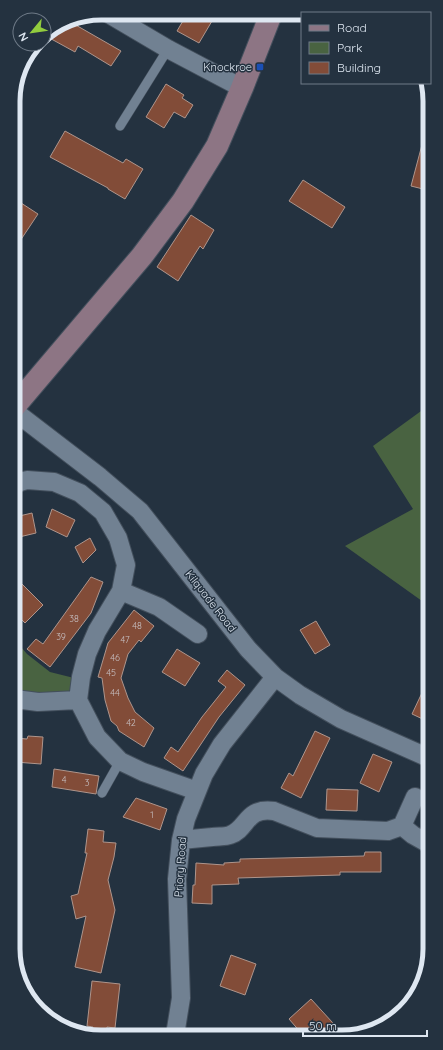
<svg xmlns="http://www.w3.org/2000/svg" width="443" height="1050" viewBox="0 0 443 1050" font-family="Quicksand,sans-serif">
  <style>
    .green { fill: #496341 }
    .building { fill: #824c38; stroke: #ae958c }
    .lines { fill: none; stroke-linecap: round; stroke-linejoin: round }
    .lane-casing { stroke: #434f5c; stroke-width: 10 }
    .street-casing { stroke: #434f5c; stroke-width: 20 }
    .secondary-casing { stroke: #434f5c; stroke-width: 24 }
    .lane { stroke: #718192; stroke-width: 9 }
    .street { stroke: #718192; stroke-width: 18 }
    .secondary { stroke: #8d7584; stroke-width: 22 }
    .transit-dot { fill: #1a4fb4; stroke: #243240; stroke-width: 1.5 }
    .labels { text-anchor: middle; stroke-width: 3; stroke-linejoin: round; paint-order: stroke }
    .number-label { font-size: 9px; fill: #c7c0c3 }
    .poi-label { font-size: 11px; fill: #dee7f1; stroke: #243240; text-anchor: end }
    .street-label { font-size: 11px; fill: #dee7f1; stroke: #243240 }
    .rim { fill: none; stroke: #dee7f1; stroke-width: 5 }
  </style>
  <rect width="100%" height="100%" fill="#243240"/>
  <!-- green -->
  <path class="green" d="M428,406L429,606L345,546L413,509L373,446Z
    M15,640L27,654L50,672L74,678L68,695L15,692Z"/>
  <!-- building -->
  <path class="building" d="M187,14H199L212,21L199,43L177,31Z
    M67,20L121,51L111,66L78,46L75,52L44,35Z
    M166,84L184,95L182,98L193,105L185,118L174,112L164,128L146,117Z
    M65,131L123,163L126,159L143,169L125,199L108,189V188L50,157Z
    M423,141L427,142V190L411,186Z
    M303,180L345,207L332,228L289,201Z
    M18,201L38,214L14,250V208Z
    M191,215L214,230L203,249L200,246L178,281L157,267Z
    M52,509L75,520L67,537L46,527Z
    M32,513L36,533L15,538V517Z
    M90,538L96,550L83,563L75,547Z
    M15,577L43,605L25,623L15,613Z
    M91,577L103,582L91,613L50,667L27,649L36,639L43,644Z
    M134,610L154,626L141,642L139,640L128,654L121,678L128,698L135,712L154,728L144,747L119,731L117,726L111,721L105,700L102,678L98,677L108,643Z
    M316,621L330,645L315,654L300,630Z
    M177,649L200,663L185,686L162,672Z
    M227,670L245,685L219,717L183,771L164,758L171,747L178,752L202,717L226,687L218,681Z
    M429,678V722L412,714Z
    M315,731L330,738L301,798L281,788L289,773L293,776Z
    M28,736L43,737L41,764L15,762V738L27,739Z
    M373,754L392,762L379,792L360,783Z
    M54,769L99,776L96,794L52,787Z
    M327,789L358,790L357,811L326,810Z
    M136,798L167,809L160,830L123,817Z
    M88,829L104,831L103,842L116,843L114,857L108,880L115,910L101,973L75,967L86,916L76,919L71,896L78,894L87,853H85Z
    M365,852H381V872H340V875L238,878L239,884L212,885V904L192,903L193,885H195L196,863L224,865V863L240,862V859L364,856Z
    M231,955L256,964L245,995L220,986Z
    M92,981L120,984L115,1028L107,1027V1034L92,1032L93,1027L87,1026Z
    M311,999L343,1034H302L289,1019Z"/>
  <g class="lines">
    <defs>
      <path id="lane" d="M120,126L168,49
        M102,793L120,761"/>
      <path id="street" d="M107,13L168,49L242,88
        M14,411L100,477L140,511L248,649L275,677L300,695L341,719L429,758
        M14,484L27,480L54,482L80,493L103,512L118,538L126,565L121,591L97,631L87,654L81,677L78,700L97,737L120,761L143,772L197,791
        M121,591L159,607L198,634
        M15,699L38,702L78,700
        M402,826L415,797
        M181,840C191,839 201,838 212,837C218,836 225,837 230,835C248,829 245,807 274,811L317,828L388,831L402,826L413,835L429,844
        M175,1035L181,998L177,879L181,840L186,819L204,774L222,744L275,677"/>
      <path id="secondary" d="M14,407L142,256L183,201L217,146L242,88L271,14"/>
    </defs>
    <!-- lane casing -->
    <use href="#lane" class="lane-casing"/>
    <!-- street casing -->
    <use href="#street" class="street-casing"/>
    <!-- secondary casing -->
    <use href="#secondary" class="secondary-casing"/>
    <!-- lane -->
    <use href="#lane" class="lane"/>
    <!-- street -->
    <use href="#street" class="street"/>
    <!-- secondary -->
    <use href="#secondary" class="secondary"/>
  </g>
  <!-- markers -->
  <rect class="transit-dot" x="256" y="63" width="8" height="8" rx="2"/>
  <g class="labels">
    <!-- number labels -->
    <g class="number-label">
      <text x="74" y="622">38</text>
      <text x="137" y="629">48</text>
      <text x="61" y="640">39</text>
      <text x="125" y="643">47</text>
      <text x="115" y="661">46</text>
      <text x="111" y="676">45</text>
      <text x="115" y="696">44</text>
      <text x="131" y="726">42</text>
      <text x="64" y="783">4</text>
      <text x="87" y="786">3</text>
      <text x="152" y="818">1</text>
    </g>
    <!-- poi labels -->
    <g class="poi-label">
      <text x="252" y="71">Knockroe</text>
    </g>
    <!-- street labels -->
    <g class="street-label">
      <text transform="translate(211 601) rotate(52)" y="4">Kilquade Road</text>
      <text transform="translate(180 867) rotate(-86)" y="4">Priory Road</text>
    </g>
  </g>
  <!-- crop -->
  <path d="M0 0H443V1050H0ZM101 20H342A81 81 0 0 1 423 101V949A81 81 0 0 1 342 1030H101A81 81 0 0 1 20 949V101A81 81 0 0 1 101 20Z" fill="#243240" fill-rule="evenodd"/>
  <path class="rim" d="M101 20H342A81 81 0 0 1 423 101V949A81 81 0 0 1 342 1030H101A81 81 0 0 1 20 949V101A81 81 0 0 1 101 20Z"/>
  <!-- legend -->
  <rect x="301" y="12" width="130" height="72" fill="#243240" stroke="#6e7a87"/>
  <rect x="309" y="25" width="20" height="6" fill="#8d7584" stroke="#6e7a87"/>
  <text x="337" y="32" font-size="12" fill="#dee7f1">Road</text>
  <rect x="309" y="42" width="20" height="12" fill="#496341" stroke="#6e7a87"/>
  <text x="337" y="52" font-size="12" fill="#dee7f1">Park</text>
  <rect x="309" y="62" width="20" height="12" fill="#824c38" stroke="#6e7a87"/>
  <text x="337" y="72" font-size="12" fill="#dee7f1">Building</text>
  <!-- north arrow -->
  <g transform="translate(32 32) rotate(241)"><circle r="19" fill="#243240" stroke="#6e7a87"/>
  <path d="M0-3L7 15L0 10L-7 15Z" fill="#92cd3e"/>
  <text y="-6" font-size="11" font-weight="bold" text-anchor="middle" fill="#dee7f1">N</text>
  </g>
  <!-- scale -->
  <path d="M303 1030v6h124v-6" fill="none" stroke="#dee7f1" stroke-width="2"/>
  <text x="309" y="1030" font-size="12" fill="#dee7f1" stroke="#243240" stroke-width="3" paint-order="stroke">50 m</text>
</svg>
